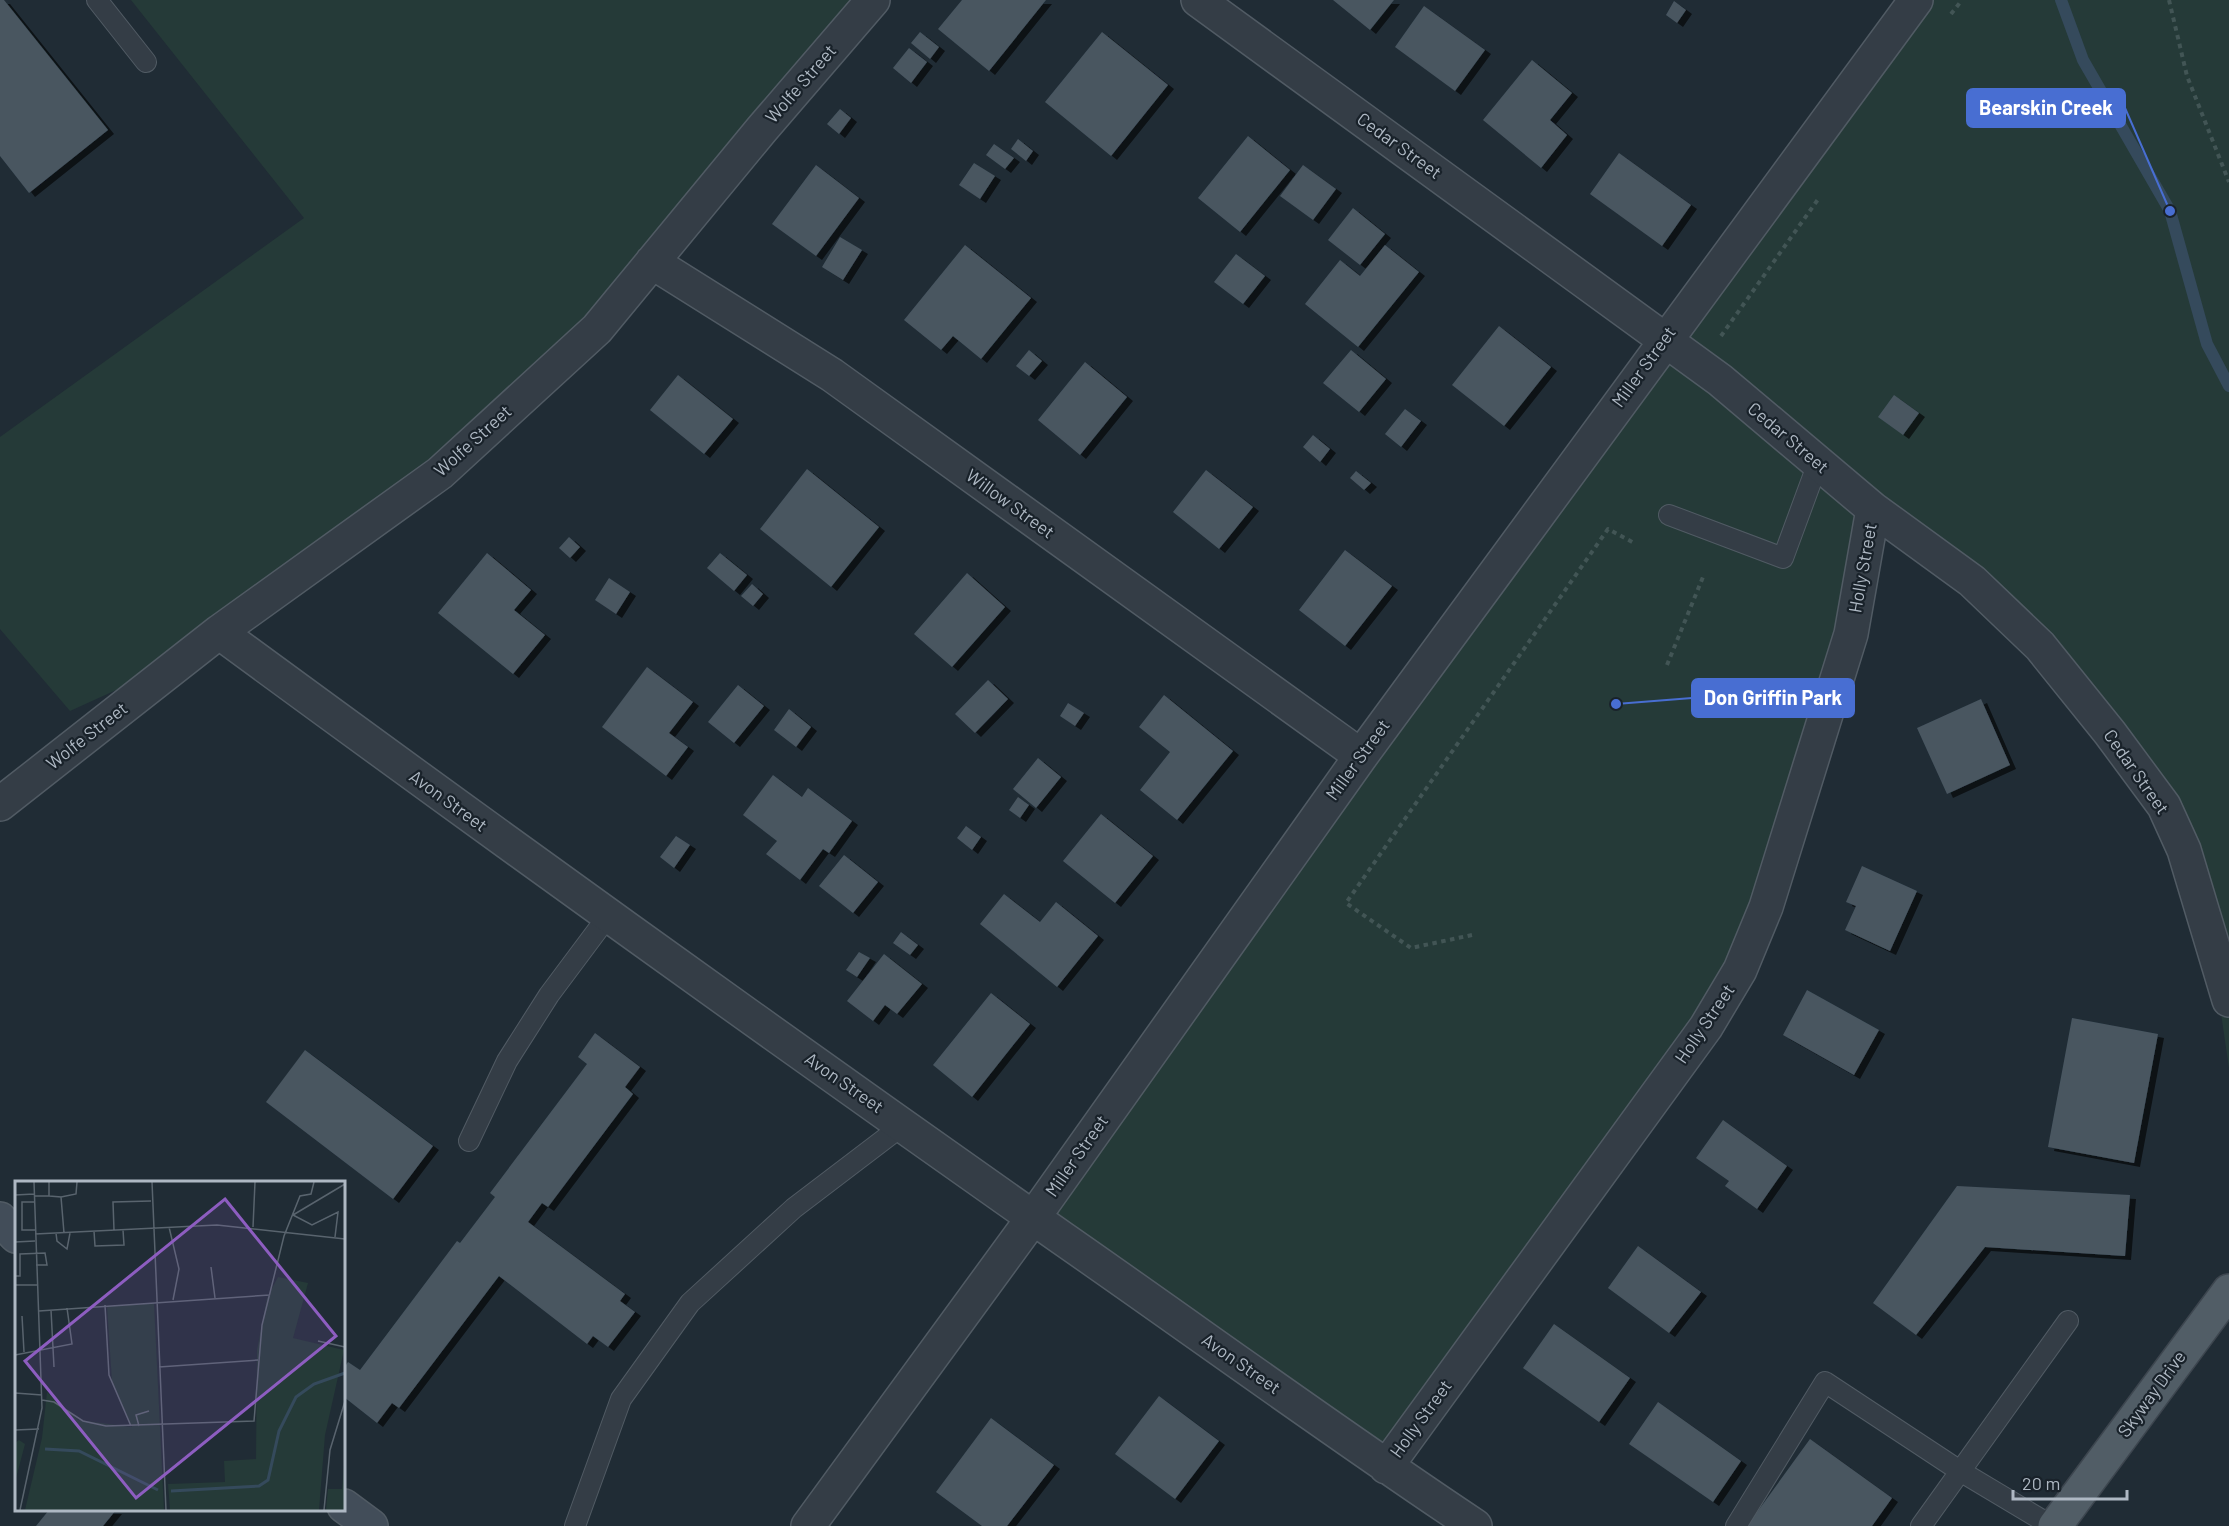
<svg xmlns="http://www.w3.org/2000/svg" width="2229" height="1526" viewBox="0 0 2229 1526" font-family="Barlow,sans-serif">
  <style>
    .green { fill: #253a38 }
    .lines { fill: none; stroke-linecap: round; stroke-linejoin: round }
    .stream { stroke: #354a5c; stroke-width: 12 }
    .building { fill: #485661; filter: url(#shadow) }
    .lane-casing { stroke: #515b64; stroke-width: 22 }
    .street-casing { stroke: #515b64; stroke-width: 36 }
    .secondary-casing { stroke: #515b64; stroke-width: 36 }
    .primary-casing { stroke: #3d464f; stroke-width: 36 }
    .path { stroke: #425555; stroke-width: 4; stroke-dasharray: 4.5 4.5; stroke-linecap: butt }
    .lane { stroke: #343d46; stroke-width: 20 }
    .street { stroke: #343d46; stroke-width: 33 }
    .secondary { stroke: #424d59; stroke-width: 33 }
    .primary { stroke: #515d66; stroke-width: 33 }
    .labels { text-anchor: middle; stroke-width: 4.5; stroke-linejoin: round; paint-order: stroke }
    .street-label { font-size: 18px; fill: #aeb8c3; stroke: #19222a }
    .inset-river { fill: none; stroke: #354a5c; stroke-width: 3 }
    .inset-road { fill: none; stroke: #59646e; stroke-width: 1.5 }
    .view { fill: #8d5dc0; fill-opacity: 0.15; stroke: #8d5dc0; stroke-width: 3 }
    .inset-edge { fill: none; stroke: #aeb8c3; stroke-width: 3 }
    .leader { fill: none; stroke: #486ed2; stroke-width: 2 }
    .callout-dot { fill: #486ed2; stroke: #19222a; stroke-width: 2 }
    .callout { fill: #486ed2; stroke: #486ed2; stroke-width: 2 }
    .callout-label { font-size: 20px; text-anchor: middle; font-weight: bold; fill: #fff }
  </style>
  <defs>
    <filter id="shadow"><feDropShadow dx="6" dy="4" stdDeviation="0" flood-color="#0009"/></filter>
  </defs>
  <rect width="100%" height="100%" fill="#202c35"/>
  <!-- green -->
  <path class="green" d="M131,0H889L611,339L506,432L257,626L70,711L0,629V437L304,218Z
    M1930,0H2229V1068L2196,843L2172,795L1869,496L1842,636L1730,971L1380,1449L1048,1217L1374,756Z"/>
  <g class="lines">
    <!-- stream -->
    <path class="stream" d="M2061,0L2083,60L2170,211L2207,344L2229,386"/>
  </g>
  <!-- building -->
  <path class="building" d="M0,0H4L108,130L29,193L0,156Z
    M962,0H1046L989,71L938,29Z
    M1333,0H1394L1370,30Z
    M1674,1L1686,10L1677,23L1666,15Z
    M1424,6L1485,50L1455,91L1395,47Z
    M920,32L939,47L930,59L911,43Z
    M1102,32L1168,85L1111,156L1045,102Z
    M909,48L927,62L911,83L893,68Z
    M1532,60L1572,93L1550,120L1567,135L1541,168L1483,120Z
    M840,109L851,118L839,134L827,124Z
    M1248,136L1290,170L1240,232L1198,198Z
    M1018,139L1033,151L1026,161L1011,149Z
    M994,144L1014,158L1005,169L986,155Z
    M1619,153L1691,205L1662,246L1590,194Z
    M974,163L995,176L980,199L959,185Z
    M816,165L859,198L816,256L772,224Z
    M1303,165L1336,189L1313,220L1280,196Z
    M1353,208L1385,234L1360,265L1328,240Z
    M840,237L862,250L843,280L822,267Z
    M965,245L1031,298L981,359L953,336L941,350L904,320Z
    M1385,245L1419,272L1358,347L1305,304L1340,260L1360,276Z
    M1236,254L1265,276L1243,304L1214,282Z
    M1499,326L1551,367L1504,426L1452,385Z
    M1029,350L1042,361L1029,376L1016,366Z
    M1351,350L1386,379L1359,412L1323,383Z
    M1085,362L1127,397L1080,455L1038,420Z
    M678,375L733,419L704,454L650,410Z
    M1894,395L1919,413L1903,435L1878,417Z
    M1405,409L1421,421L1401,447L1385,434Z
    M1313,435L1330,449L1320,462L1303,447Z
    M807,469L879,527L831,587L760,529Z
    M1206,470L1253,507L1219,549L1173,512Z
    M1356,471L1371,483L1364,490L1350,478Z
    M569,537L580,547L570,558L559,548Z
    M1345,550L1392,586L1345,646L1299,610Z
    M487,553L531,590L514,610L545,635L513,674L438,613Z
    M720,553L747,575L734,591L707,568Z
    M967,573L1005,607L952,667L914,634Z
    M609,578L630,592L616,614L595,600Z
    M752,584L763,594L753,606L741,596Z
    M647,667L693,702L669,733L688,747L666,776L602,727Z
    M988,680L1008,699L975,733L955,714Z
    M738,685L764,706L734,743L708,722Z
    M1164,695L1233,751L1177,820L1140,790L1170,752L1139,727Z
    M1981,699L2010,765L1947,794L1917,728Z
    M1068,703L1084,713L1075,726L1060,716Z
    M789,709L811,727L796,747L774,730Z
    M1038,758L1061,777L1036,808L1013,789Z
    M773,775L802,797L808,788L852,821L829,853L823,849L800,880L766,854L777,841L743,815Z
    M1018,797L1029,805L1020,818L1009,810Z
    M1101,814L1153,856L1115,903L1063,861Z
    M966,826L981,837L972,850L957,838Z
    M676,836L690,845L674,868L660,857Z
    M844,855L878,882L853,913L819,886Z
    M1862,866L1917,891L1890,951L1845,930L1856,906L1846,902Z
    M1004,894L1040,922L1056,902L1098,936L1057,987L980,924Z
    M901,932L918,945L910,955L893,943Z
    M859,952L870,958L857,977L846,970Z
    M884,954L922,984L897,1014L885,1005L873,1021L847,1001Z
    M1807,990L1879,1030L1854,1075L1783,1035Z
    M991,993L1030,1024L972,1097L933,1065Z
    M2072,1018L2158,1034L2134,1163L2048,1147Z
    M595,1033L640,1067L625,1087L633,1094L548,1207L542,1203L528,1222L625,1294L620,1301L635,1312L608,1347L593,1336L587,1344L499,1276L399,1408L392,1403L377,1423L344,1397V1368L348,1362L360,1370L457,1241L460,1243L495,1197L490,1193L587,1064L578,1057Z
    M305,1050L433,1146L393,1199L266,1102Z
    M1723,1120L1787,1166L1757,1209L1725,1186L1729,1181L1696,1158Z
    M1957,1186L2130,1195L2125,1256L1985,1247L1916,1335L1873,1303Z
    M1638,1246L1701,1292L1669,1333L1608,1288Z
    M1554,1324L1630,1378L1599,1422L1523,1368Z
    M1159,1396L1219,1441L1175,1499L1115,1454Z
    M1658,1402L1741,1461L1713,1502L1629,1444Z
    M991,1418L1054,1465L1007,1526H982L936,1492Z
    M1810,1439L1892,1498L1872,1526H1747Z
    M49,1510H116L103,1526H36Z"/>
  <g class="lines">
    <defs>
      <path id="lane" d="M97,0L146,62
        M1669,515L1783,558L1818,463
        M469,1141L507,1061L549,995L608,916
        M575,1526L621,1399L690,1303L794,1208L903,1125
        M1736,1526L1825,1382L1960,1471L2052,1526
        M1921,1526L2068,1321"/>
      <path id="street" d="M1198,0L1720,380L1873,509L1972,581L2040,646L2110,733L2164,806L2184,850L2229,1000
        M652,262L832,375L1361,756
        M219,632C498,837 779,1039 1062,1238C1200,1334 1335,1433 1475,1526
        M0,804L219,632L440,473L597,329L762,129L873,0
        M1386,1467L1706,1027L1740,970L1766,907L1851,634L1873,509
        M808,1526L1033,1218L1361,756L1916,0"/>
      <path id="secondary" d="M0,1219L16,1236
        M344,1506L371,1526"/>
      <path id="primary" d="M2055,1526L2229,1291"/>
    </defs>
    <!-- lane casing -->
    <use href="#lane" class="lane-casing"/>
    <!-- street casing -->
    <use href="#street" class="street-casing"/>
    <!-- secondary casing -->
    <use href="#secondary" class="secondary-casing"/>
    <!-- primary casing -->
    <use href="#primary" class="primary-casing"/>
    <!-- path -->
    <path class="path" d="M2169,0L2187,76L2229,182
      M1951,14L1962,0
      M1721,336L1819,198
      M1667,665L1703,577
      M1472,935L1411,948L1346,903L1608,529L1636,544"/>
    <!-- lane -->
    <use href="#lane" class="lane"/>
    <!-- street -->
    <use href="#street" class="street"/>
    <!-- secondary -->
    <use href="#secondary" class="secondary"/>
    <!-- primary -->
    <use href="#primary" class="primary"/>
  </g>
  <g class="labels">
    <!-- street labels -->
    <g class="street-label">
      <text transform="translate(801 84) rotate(-49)" y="6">Wolfe Street</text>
      <text transform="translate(1399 146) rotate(36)" y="6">Cedar Street</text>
      <text transform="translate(1644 367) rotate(-54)" y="6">Miller Street</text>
      <text transform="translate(1788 438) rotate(40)" y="6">Cedar Street</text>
      <text transform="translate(473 441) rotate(-42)" y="6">Wolfe Street</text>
      <text transform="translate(1010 504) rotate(36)" y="6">Willow Street</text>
      <text transform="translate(1863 568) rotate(-80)" y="6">Holly Street</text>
      <text transform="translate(87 736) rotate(-38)" y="6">Wolfe Street</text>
      <text transform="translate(1358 760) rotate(-54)" y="6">Miller Street</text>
      <text transform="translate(2136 772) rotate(55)" y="6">Cedar Street</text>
      <text transform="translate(448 801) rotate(36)" y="6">Avon Street</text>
      <text transform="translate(1705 1024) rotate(-56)" y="6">Holly Street</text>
      <text transform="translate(844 1083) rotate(35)" y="6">Avon Street</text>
      <text transform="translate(1077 1156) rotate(-55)" y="6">Miller Street</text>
      <text transform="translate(1241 1364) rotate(35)" y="6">Avon Street</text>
      <text transform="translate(2152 1394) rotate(-54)" y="6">Skyway Drive</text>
      <text transform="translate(1421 1419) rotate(-54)" y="6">Holly Street</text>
    </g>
  </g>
  <!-- overview -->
  <g transform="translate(15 1181)">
    <rect width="330" height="330" fill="#202c35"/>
    <path d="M263,96L293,102L278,157L329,169L310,254L304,329H155L153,303L210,301L209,280L241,278L242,169L252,117ZM139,122L149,329H10L27,257L32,211L63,239L117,246L97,201L92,125ZM4,259L10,263L0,301V262ZM330,274V329H311L313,308H327Z" fill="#253a38"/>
    <path class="inset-river" d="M30,268L64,270L143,309M156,310L244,305L253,299L264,250L281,216L299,203L330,192"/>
    <path class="inset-road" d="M137,1L151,329M0,14L19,13M19,15H34V1M34,15L46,16L49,52M46,16L61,13L62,1M19,21H7V49H20M278,34L297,44L323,31L320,56M278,34L330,3M154,46L164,88L158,119M238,46L240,1M99,49L98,21L136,20M79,50L80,65L109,64L108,49M41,52L42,60L52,68L55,52M20,53L202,44L330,58M0,61L20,60M196,86L200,117M0,95H5V73L30,72L32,84H21M0,104H22M90,124L94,194L116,245M36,129L39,186M24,130L255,114M7,135L9,171M303,160L330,166M0,174L57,163L52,127M144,186L243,179M0,212L27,214M27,219L39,221L68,240L91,245L239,240L247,144L269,55L285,15L296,13L299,1M124,245L121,234L134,230M0,249L24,248M5,329L27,227L19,1M309,329L315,269L330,220"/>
    <path class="view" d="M210,18L321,155L121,317L10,180Z"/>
    <rect width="330" height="330" class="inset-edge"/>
  </g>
  <!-- callouts -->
  <path class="leader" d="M2170 211L2125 108M1616 704L1692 698"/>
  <g class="callout-dot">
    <circle cx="2170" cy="211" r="6"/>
    <circle cx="1616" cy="704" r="6"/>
  </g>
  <g class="callout">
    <rect x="1967" y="89" width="158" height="38" rx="6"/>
    <rect x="1692" y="679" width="162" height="38" rx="6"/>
  </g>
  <g class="callout-label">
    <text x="2046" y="115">Bearskin Creek</text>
    <text x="1773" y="705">Don Griffin Park</text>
  </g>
  <!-- scale -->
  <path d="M2013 1490v9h114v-9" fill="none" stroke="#aeb8c3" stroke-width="3"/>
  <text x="2022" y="1490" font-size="18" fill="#aeb8c3" stroke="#19222a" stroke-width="4.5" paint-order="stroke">20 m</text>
</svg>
